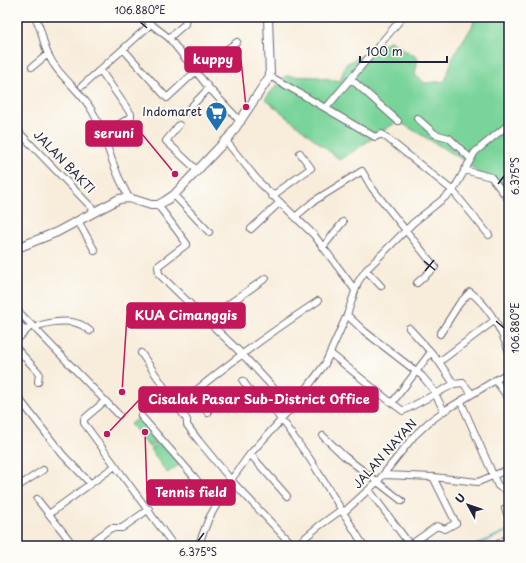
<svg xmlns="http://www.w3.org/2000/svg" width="526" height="563" viewBox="0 0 526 563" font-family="'Playpen Sans',sans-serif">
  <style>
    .green { fill: #79d49a; stroke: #4e7b6a }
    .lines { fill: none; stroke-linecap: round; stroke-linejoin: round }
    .stream { stroke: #3cacb7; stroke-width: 1.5 }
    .minor-casing { stroke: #6d6973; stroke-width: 8 }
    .major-casing { stroke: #6d6973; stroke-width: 10 }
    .minor { stroke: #fff; stroke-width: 6 }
    .major { stroke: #fff; stroke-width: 8 }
    .ticks { fill: none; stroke: #22223b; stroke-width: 1.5 }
    .labels { text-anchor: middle; stroke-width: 4; stroke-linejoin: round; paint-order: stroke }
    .poi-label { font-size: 12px; fill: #22223b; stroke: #fdfcf7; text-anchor: end }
    .street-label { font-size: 12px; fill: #22223b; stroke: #fdfcf7 }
    .leader { fill: none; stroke: #c2185b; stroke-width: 1.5 }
    .callout-dot { fill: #c2185b; stroke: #fdfcf7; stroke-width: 1.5 }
    .callout { fill: #c2185b; stroke: #c2185b; stroke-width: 1.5 }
    .callout-label { font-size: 13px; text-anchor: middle; font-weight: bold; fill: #fff }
    .neatline { fill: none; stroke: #22223b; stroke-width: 1.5 }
    .ticks-label { font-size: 10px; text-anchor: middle; fill: #22223b }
  </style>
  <rect width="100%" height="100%" fill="#fdfcf7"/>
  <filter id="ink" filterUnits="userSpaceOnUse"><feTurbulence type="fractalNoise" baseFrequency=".025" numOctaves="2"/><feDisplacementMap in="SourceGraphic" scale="8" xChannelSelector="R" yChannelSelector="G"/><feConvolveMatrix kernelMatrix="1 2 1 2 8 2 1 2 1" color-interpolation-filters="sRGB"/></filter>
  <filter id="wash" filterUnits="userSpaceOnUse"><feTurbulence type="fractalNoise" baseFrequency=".012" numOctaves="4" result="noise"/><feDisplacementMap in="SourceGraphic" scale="16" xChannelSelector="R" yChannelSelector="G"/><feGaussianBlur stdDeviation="0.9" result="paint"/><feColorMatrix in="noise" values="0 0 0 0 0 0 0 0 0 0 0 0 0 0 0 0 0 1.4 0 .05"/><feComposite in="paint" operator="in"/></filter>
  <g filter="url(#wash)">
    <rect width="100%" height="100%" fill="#f8eddb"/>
    <!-- green -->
    <path class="green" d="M475,17H509V193L481,175L465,161L398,121L340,160L265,99L285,76L318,77L340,81L346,64L390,41L418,58L415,75L425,83L445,81L454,54L472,27Z
      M142,415L160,440L149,447L130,424Z
      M161,441L179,465L167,473L150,449Z"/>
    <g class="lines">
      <!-- stream -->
      <path class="stream" d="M474,546L509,530"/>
    </g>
  </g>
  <g filter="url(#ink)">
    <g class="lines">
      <defs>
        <path id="minor" d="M35,17C43,31 42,42 48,54C57,75 79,89 91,109C102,127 107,148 115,168C119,179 124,188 129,198
          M142,17L169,38L209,88L241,122
          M169,38L185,24L186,17
          M124,50L167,98L196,71L237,42
          M32,67L48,54
          M101,71L131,114V117L103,134
          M270,76L375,137L382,134L453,191L489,235
          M351,79L398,121
          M82,86L151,24
          M326,108L402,18
          M185,113L209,88
          M417,118L435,134L449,138L470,158
          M179,125L166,141L198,171
          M17,130L95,211
          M226,141L260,183L314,235L355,290
          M464,170L491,177L509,200
          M174,195L209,232
          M272,196L311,168L300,153
          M158,205L187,244L158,266L159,274L243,355L292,408
          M295,217L314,201L362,171L372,188L435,267L417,283
          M78,221L95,251
          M251,229L279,203
          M323,247L343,222
          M366,270L381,286
          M17,310L119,415
          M347,315L364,331L422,376L432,388L444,411
          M206,320L266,278
          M17,322L26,331
          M34,328C45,322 68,319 79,324C83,325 86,328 90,331
          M409,328L431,352
          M440,334L459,304L470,292C490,307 501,329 509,352
          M17,340L32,325
          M17,349L39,373L38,382
          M141,353L175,403L180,404C223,367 270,333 318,301
          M330,353L388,400L403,411L454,384
          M495,380L509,399
          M243,381L251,392L265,398L310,459L364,546
          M194,392L208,413
          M472,394L463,383L454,384L439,362L495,320
          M17,396L63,455L90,483
          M105,401L84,419V423L174,546
          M461,402L498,486L501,488L509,484
          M392,403L431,352L439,362
          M176,404L187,420V425L199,441L231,480L293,546
          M141,416L195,478L216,504
          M323,436L344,456L402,501
          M250,454L287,496
          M384,475L433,477L478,482L509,469
          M17,487L43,470
          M369,490L410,545L437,526L445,529L456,523L433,477
          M37,499L74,546
          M505,509L509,518
          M343,513L378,481L414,436L429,422L444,411L509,372
          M49,514L115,466
          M88,545L111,528H122L149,509
          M198,546L209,518L231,480L250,454L292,408L325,364L347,315L358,282L366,270L413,223L453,191L475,152L509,124
          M295,546L319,526L341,510
          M495,546L509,537"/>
        <path id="major" d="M17,248L57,232L119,199L129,198L151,205H158L165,201L174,195L230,136L270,76L268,17"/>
      </defs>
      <!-- minor casing -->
      <use href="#minor" class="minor-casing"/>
      <!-- major casing -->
      <use href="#major" class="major-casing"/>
      <!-- minor -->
      <use href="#minor" class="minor"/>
      <!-- major -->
      <use href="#major" class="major"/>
    </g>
  </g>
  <!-- ticks -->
  <path class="ticks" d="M140,22L147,28M498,184L504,176M424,261L435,270M425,271L434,260M496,321L504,328M198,541L204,533"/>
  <!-- icons -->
  <defs>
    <symbol id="supermarket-pin" viewBox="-11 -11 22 30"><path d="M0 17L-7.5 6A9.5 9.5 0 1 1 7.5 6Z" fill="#1f6fb2" stroke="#fdfcf7"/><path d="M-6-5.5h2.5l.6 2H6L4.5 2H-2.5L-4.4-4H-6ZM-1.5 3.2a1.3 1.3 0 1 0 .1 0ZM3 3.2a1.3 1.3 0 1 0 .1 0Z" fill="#fff"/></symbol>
  </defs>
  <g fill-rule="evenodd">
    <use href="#supermarket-pin" x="204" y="100" width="25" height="34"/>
  </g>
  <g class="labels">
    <!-- poi labels -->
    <g class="poi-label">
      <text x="202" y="116">Indomaret</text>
    </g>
    <!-- street labels -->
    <g class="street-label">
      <text transform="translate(64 162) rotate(46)" y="4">JALAN BAKTI</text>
      <text transform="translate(385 454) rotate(-48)" y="4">JALAN NAYAN</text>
    </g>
  </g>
  <!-- callouts -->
  <path class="leader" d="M246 107L241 60M175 174L142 134M122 392L127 315M107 434L139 400M145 432L147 493"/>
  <g class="callout-dot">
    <circle cx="246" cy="107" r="4"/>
    <circle cx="175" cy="174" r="4"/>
    <circle cx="122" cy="392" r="4"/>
    <circle cx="107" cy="434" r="4"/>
    <circle cx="145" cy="432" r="4"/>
  </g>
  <g class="callout">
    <rect x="185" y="47" width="56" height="25" rx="4"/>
    <rect x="86" y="121" width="56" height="25" rx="4"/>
    <rect x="127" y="303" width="118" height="25" rx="4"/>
    <rect x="139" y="387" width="239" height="25" rx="4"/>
    <rect x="147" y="480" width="88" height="25" rx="4"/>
  </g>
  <g class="callout-label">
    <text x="213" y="64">kuppy</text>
    <text x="114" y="138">seruni</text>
    <text x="186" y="320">KUA Cimanggis</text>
    <text x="259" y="404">Cisalak Pasar Sub-District Office</text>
    <text x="191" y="497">Tennis field</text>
  </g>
  <!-- margin -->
  <rect width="526" height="563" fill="none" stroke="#fdfcf7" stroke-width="44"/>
  <!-- north arrow -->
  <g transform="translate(468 505) rotate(310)" stroke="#fdfcf7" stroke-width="3" paint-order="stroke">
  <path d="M0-3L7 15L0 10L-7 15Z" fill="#22223b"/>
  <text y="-6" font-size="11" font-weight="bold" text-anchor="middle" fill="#22223b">U</text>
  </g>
  <!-- scale -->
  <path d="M360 56v6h87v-6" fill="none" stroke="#22223b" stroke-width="2"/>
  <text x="366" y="56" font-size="12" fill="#22223b" stroke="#fdfcf7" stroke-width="3" paint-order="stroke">100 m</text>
  <rect x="22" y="22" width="482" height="519" class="neatline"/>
  <g class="ticks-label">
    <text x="140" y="14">106.880°E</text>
    <text transform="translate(515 176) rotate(-90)" y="4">6.375°S</text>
    <text transform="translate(515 328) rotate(-90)" y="4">106.880°E</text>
    <text x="198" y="556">6.375°S</text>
  </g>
</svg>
